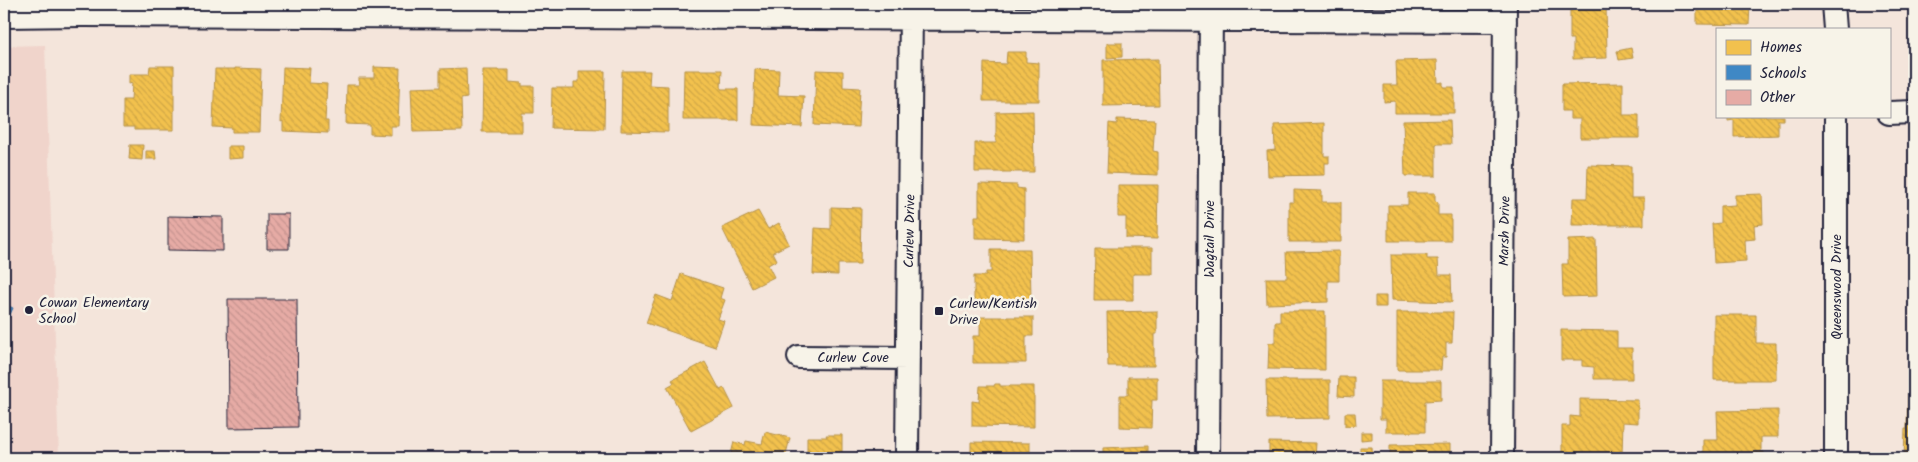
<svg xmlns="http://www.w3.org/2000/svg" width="1918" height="462" viewBox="0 0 1918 462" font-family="Kalam,sans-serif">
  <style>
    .built { fill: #f0d4cb }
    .homes { fill: url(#homes-back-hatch); stroke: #b49148 }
    .schools { fill: url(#schools-back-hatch); stroke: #36699c }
    .building { fill: url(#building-back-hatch); stroke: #22223b }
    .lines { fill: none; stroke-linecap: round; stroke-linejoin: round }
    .minor-casing { stroke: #22223b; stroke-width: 26 }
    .minor { stroke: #f7f3e8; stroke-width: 22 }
    .poi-dot { fill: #22223b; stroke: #f7f3e8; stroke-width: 2 }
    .labels { text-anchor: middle; stroke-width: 5; stroke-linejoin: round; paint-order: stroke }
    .street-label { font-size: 14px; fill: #22223b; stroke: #f7f3e8 }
    .poi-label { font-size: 14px; fill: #22223b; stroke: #f7f3e8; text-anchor: start }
  </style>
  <defs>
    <pattern id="homes-back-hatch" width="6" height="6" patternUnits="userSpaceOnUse" patternTransform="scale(1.25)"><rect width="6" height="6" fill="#f2c14e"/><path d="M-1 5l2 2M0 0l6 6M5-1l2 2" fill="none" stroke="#cfa645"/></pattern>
    <pattern id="schools-back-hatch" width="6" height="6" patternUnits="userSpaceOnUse" patternTransform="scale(1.25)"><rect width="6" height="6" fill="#3f88c5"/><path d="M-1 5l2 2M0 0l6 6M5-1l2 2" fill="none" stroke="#346fa1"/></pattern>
    <pattern id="building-back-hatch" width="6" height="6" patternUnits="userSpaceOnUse" patternTransform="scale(1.25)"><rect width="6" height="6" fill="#e6aba5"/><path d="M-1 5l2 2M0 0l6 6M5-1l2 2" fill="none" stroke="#c5938f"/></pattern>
  </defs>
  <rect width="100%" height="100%" fill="#f4e5db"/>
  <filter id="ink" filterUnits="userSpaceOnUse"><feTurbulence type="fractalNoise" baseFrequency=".02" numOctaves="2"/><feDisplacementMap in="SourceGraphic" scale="10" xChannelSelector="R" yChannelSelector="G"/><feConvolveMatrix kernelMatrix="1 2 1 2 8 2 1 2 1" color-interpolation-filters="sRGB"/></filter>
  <g filter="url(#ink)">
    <!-- built -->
    <path class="built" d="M45,45L59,458H4V46Z"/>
    <!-- homes -->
    <path class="homes" d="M1570,4H1606L1607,58L1573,59V39H1570Z
      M1697,4H1750L1749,25L1697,24Z
      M1107,43H1122V57L1107,58Z
      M1631,48L1633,58L1619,60L1617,51Z
      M1007,52H1026V62L1039,63V101H983L984,63L1006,64Z
      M1158,59L1159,105L1103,106V60Z
      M1437,60L1438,83L1443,82V87H1454V113H1395V101L1384,102V85H1397L1396,61Z
      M150,66H174V130H134V127H123V100H131L132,83L129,84V74H149Z
      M283,67L310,68L309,83L327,84L325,121H328V133L283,131V121L281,122Z
      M374,67L400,68L398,126H391V135L370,134V125L346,124L347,85H359V78H374Z
      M235,68L261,69L259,132H232V128L213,127L215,69H235Z
      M466,68L467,98L461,99L462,131L413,132L411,88L440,87V69Z
      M755,69L779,70L778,95L804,96L802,127L753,125Z
      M483,70H509V82L522,83V86H534V113H522V132H482Z
      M684,70H722L721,89H738V120H683Z
      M816,70L843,71V87L860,88L858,127L814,125Z
      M579,71H605L604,129L551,128L552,88H574V82H579Z
      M622,71H650L649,85L668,86V132L621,131Z
      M1623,83V115H1639V138H1580V119H1570V111H1562V84Z
      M1033,111L1034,172H975V143H996V112Z
      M1728,116H1784V120H1778V135L1734,137V120L1728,121Z
      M1117,119L1155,120L1153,151L1158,152V175L1107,173L1109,123L1117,124Z
      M1450,120L1451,144H1436V176H1405L1403,121Z
      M1324,123V156H1329V163H1325V175L1268,176L1267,151L1275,150L1274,125Z
      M130,145H143L142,160L129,159Z
      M228,146H243V158L228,159Z
      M146,151H155L156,159H146Z
      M1588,165L1631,166V198H1644V225H1572L1573,198H1587Z
      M979,184L1017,185V188L1024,189V239L975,238V216H979Z
      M1118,185H1158L1157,239L1126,238V217H1118Z
      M1294,190L1322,191V202H1341V242H1289V202H1294Z
      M1408,193H1435V201L1438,202V215H1451V241H1388V205H1408Z
      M1762,194L1763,224L1754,225L1755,239L1745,240L1746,261L1714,263L1712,224L1720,223V206L1735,205V195Z
      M831,207L861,208L860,264H838V275L813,274L815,228L831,229Z
      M758,211L768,229L779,223L789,244L773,252L777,260L768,265L774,277L752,288L722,228Z
      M1596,239L1597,296L1563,297L1562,264H1568V240Z
      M1095,248H1152V274H1133V300H1094Z
      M991,249H1030L1031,300L974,301V276H986V272H991Z
      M1339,251V281H1328V302L1267,304L1266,278H1287L1286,252Z
      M1391,255H1427V259H1438L1439,275H1451L1452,302L1392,300Z
      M681,274L723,288L720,298L725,300L718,319L724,321L715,347L646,323L656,295L672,301Z
      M1913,284H1914V329H1913Z
      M1375,296H1386V307H1375Z
      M1157,311V334H1154V366H1108L1107,312Z
      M1280,311H1325V370L1268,369L1269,343H1275V322H1280Z
      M1397,312H1453L1452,343H1446V357H1442L1441,370H1397Z
      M1714,315H1756V343H1776V380H1714Z
      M980,317H1033V336H1026V363H973V336H980Z
      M1561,330L1617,331V348H1632V379H1594V367L1582,366V360H1561Z
      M705,362L720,390L724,388L734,408L691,431L667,387L674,383L672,380Z
      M1128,377H1157V400H1152L1151,428L1120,427V395H1128Z
      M1339,377H1354V397L1338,396Z
      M1266,380H1330V418L1267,419Z
      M1380,381H1441V400L1425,401V432H1386V419H1380Z
      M995,384H1000V386H1034V427L972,426V401L979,402L980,386H994Z
      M1908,393H1914V458H1904L1905,429H1907Z
      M1580,399L1638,400V423L1623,422L1622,454L1562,453V426H1570V416L1580,417Z
      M1778,410V437H1761V452H1764V458H1703V440H1718L1717,411Z
      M1345,413H1355L1356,425L1345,426Z
      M765,432L790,438L785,458H730L734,442L745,445L746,441L762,444Z
      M1361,432H1372V439L1361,440Z
      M826,435H842V458H859H807V437H827Z
      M971,442L1030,443V458H971Z
      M1269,442L1316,443L1315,458H1269Z
      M1450,444V458H1379V456H1390V445Z
      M1148,446V458H1103V448Z
      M1360,447H1372L1373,458H1360Z"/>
    <!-- schools -->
    <path class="schools" d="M4,304L13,308L4,328Z"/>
    <!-- building -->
    <path class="building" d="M267,214H289V249H267Z
      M168,216L223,217V251L168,250Z
      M228,299H297L298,427L229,428Z"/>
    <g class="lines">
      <defs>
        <path id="minor" d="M1833,4L1835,29
          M4,16L82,15L1505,21
          M1889,113L1914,112
          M1836,116V458
          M799,357L908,358
          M907,458L911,5
          M1208,458L1211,5
          M1502,458L1505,4"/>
      </defs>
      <!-- minor casing -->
      <use href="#minor" class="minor-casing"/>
      <!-- minor -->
      <use href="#minor" class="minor"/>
    </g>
  </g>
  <!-- markers -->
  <g class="poi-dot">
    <circle cx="29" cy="310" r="5"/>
    <rect x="934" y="306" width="10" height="10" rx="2.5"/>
  </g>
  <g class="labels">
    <!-- street labels -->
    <g class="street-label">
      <text transform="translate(909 231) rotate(-89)" y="5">Curlew Drive</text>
      <text transform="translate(1504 231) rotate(-89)" y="5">Marsh Drive</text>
      <text transform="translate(1209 239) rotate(-90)" y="5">Wagtail Drive</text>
      <text transform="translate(1836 287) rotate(-90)" y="5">Queenswood Drive</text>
      <text x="853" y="362">Curlew Cove</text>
    </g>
    <!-- poi labels -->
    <g class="poi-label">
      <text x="39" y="307">Cowan Elementary<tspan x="39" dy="16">School</tspan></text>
      <text x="949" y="308">Curlew/Kentish<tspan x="949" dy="16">Drive</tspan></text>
    </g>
  </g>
  <!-- margin -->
  <rect width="1918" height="462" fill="none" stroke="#f7f3e8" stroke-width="20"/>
  <rect x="10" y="10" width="1898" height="442" fill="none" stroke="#22223b" stroke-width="2" filter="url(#ink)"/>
  <!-- legend -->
  <rect x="1716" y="28" width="175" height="90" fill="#f7f3e8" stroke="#a29fa3"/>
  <rect x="1726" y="40" width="25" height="15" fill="#f2c14e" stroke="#a29fa3"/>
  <text x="1760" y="52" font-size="15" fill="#22223b">Homes</text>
  <rect x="1726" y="65" width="25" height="15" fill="#3f88c5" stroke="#a29fa3"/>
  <text x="1760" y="78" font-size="15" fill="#22223b">Schools</text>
  <rect x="1726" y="90" width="25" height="15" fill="#e6aba5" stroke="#a29fa3"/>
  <text x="1760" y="102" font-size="15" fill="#22223b">Other</text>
</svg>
